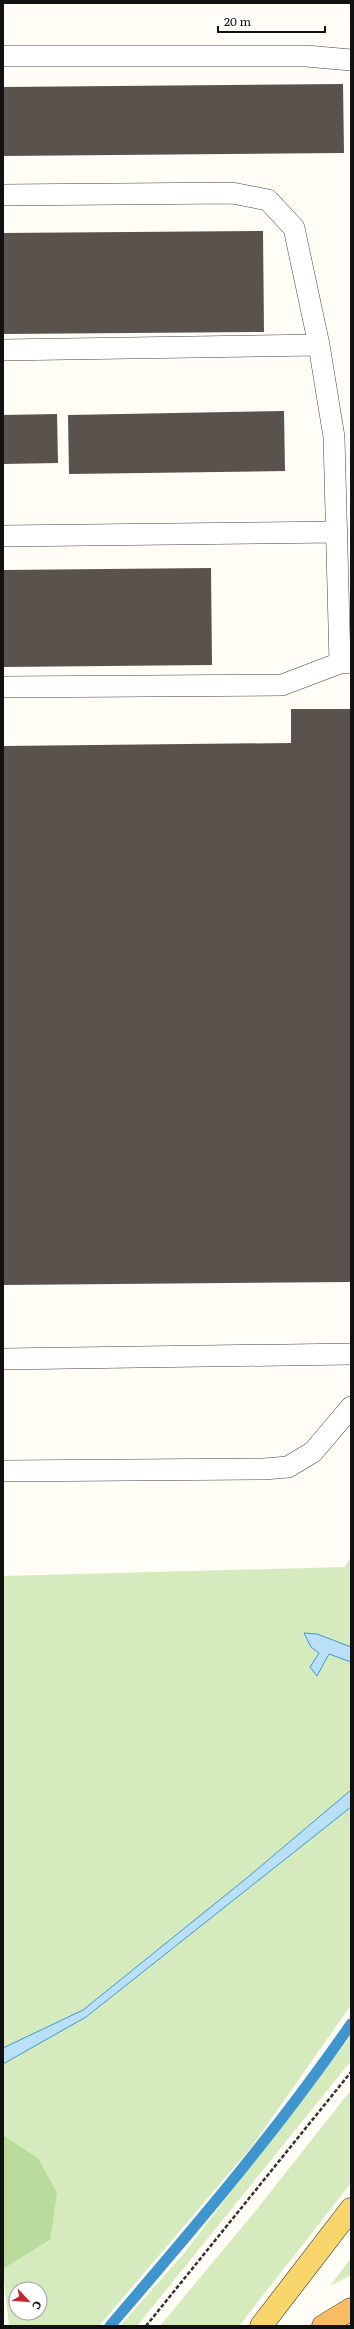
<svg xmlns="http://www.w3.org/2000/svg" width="354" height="2329" viewBox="0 0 354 2329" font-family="Literata,serif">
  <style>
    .green { fill: #d5ebbd; fill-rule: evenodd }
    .forest { fill: #b9dc9c }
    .water { fill: #b9e0f7; stroke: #3f96cf }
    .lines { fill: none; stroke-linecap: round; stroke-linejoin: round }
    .stream { stroke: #3f96cf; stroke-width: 11 }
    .building { fill: #5a524d }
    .service-casing { stroke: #444; stroke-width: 22 }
    .primary-casing { stroke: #222; stroke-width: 23 }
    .trunk-casing { stroke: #222; stroke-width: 23 }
    .path { stroke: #333; stroke-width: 2.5; stroke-dasharray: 4 2; stroke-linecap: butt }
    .service { stroke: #fff; stroke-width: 21 }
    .primary { stroke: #f9d66b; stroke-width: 22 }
    .trunk { stroke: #f7bc64; stroke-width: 22 }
  </style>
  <rect width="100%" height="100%" fill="#fffdf5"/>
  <!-- green -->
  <path class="green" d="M351,1557V1647L317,1634L304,1633L319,1653L318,1675L329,1654L351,1662V1790L248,1877L83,2010L3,2048V1576L345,1567Z
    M351,1807V2005L253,2145L99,2326H9L3,2269L50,2240L38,2158L3,2135V2064L86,2017ZM16,2289H40V2313H16Z
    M351,2036V2061L137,2326H120L185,2252Z
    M351,2090V2183L239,2326H160L257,2209Z
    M351,2258V2275L330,2286Z"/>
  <!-- forest -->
  <path class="forest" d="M3,2135L38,2158L57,2193L50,2240L3,2269Z"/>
  <!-- water -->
  <path class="water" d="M304,1633L317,1634L351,1647V1662L329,1654L317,1676L310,1667L319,1653L311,1647Z
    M351,1790V1807L86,2017L3,2064V2048L83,2010L248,1877Z"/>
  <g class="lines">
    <!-- stream -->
    <path class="stream" d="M110,2326C194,2228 278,2130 351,2024"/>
  </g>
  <!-- building -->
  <path class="building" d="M343,84L344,153L3,156V87Z
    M263,231L264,332L3,334V233Z
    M284,411L285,471L69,474L68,415Z
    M57,414L58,463L3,464V415Z
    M211,568L212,665L3,667V570Z
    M291,709H351V1282L3,1285V746L291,743Z"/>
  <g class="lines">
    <defs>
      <path id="service" d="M3,56H306L351,60
        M3,195L232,193L268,200L294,228L319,345L334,437L340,663
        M3,350L319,345
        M3,536L337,532
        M3,687L282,685L340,663H351
        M3,1359L351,1354
        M3,1471L264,1469L288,1467L313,1452L351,1407"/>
      <path id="primary" d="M261,2326L351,2209"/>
      <path id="trunk" d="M323,2326L351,2309"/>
    </defs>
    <!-- service casing -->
    <use href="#service" class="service-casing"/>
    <!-- primary casing -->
    <use href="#primary" class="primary-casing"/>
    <!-- trunk casing -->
    <use href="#trunk" class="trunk-casing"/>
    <!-- path -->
    <path class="path" d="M146,2326L351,2072"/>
    <!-- service -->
    <use href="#service" class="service"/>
    <!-- primary -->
    <use href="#primary" class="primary"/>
    <!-- trunk -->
    <use href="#trunk" class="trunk"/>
  </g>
  <!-- border -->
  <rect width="354" height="2329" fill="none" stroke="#111111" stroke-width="8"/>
  <!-- north arrow -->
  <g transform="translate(28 2301) rotate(116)"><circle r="19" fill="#ffffff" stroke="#a0a0a0"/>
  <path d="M0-3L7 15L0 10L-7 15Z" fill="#c4262e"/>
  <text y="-6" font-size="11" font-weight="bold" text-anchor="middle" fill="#111111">С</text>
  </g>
  <!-- scale -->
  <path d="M218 26v6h107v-6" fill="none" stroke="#111111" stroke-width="2"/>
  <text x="224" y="26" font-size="12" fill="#111111" stroke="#ffffff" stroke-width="3" paint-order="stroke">20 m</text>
</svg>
